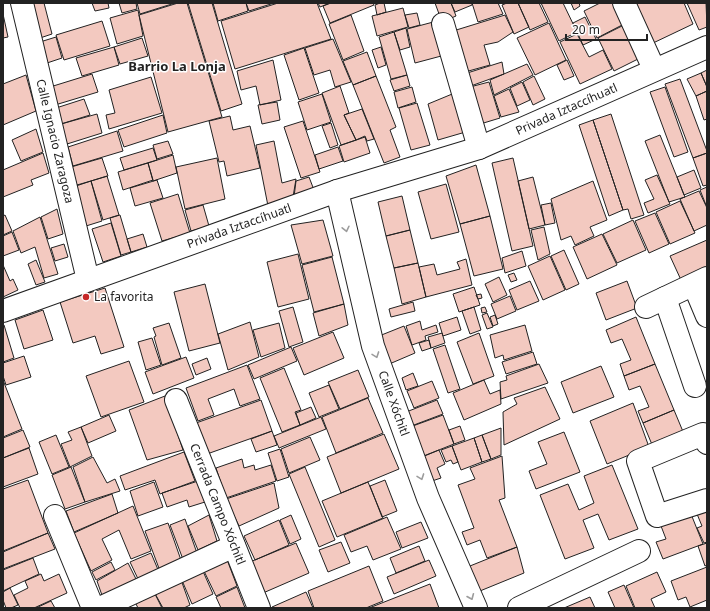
<svg xmlns="http://www.w3.org/2000/svg" width="710" height="611" viewBox="0 0 710 611" font-family="'Noto Sans',sans-serif">
  <style>
    .building { fill: #f3c9c0; stroke: #222 }
    .lines { fill: none; stroke-linecap: round; stroke-linejoin: round }
    .minor-casing { stroke: #222; stroke-width: 24 }
    .minor { stroke: #fff; stroke-width: 22 }
    .oneway { stroke: #9c9c9c }
    .poi-dot { fill: #c62828; stroke: #fff; stroke-width: 1.5 }
    .labels { text-anchor: middle; stroke-width: 3; stroke-linejoin: round; paint-order: stroke }
    .street-label { font-size: 12px; fill: #222; stroke: #fff }
    .poi-label { font-size: 12px; fill: #222; stroke: #fff; text-anchor: start }
    .neighbourhood-label { font-size: 13px; font-weight: bold; fill: #222; stroke: #fff }
  </style>
  <rect width="100%" height="100%" fill="#fff"/>
  <!-- building -->
  <path class="building" d="M32,3H44L52,34L40,38Z
    M92,3H108L109,8L95,11Z
    M119,3H136L137,9L122,13Z
    M137,3H175L140,14Z
    M178,3H187L222,117L168,132L139,15Z
    M188,3H212L242,104L221,111Z
    M213,3H246L248,11L218,21Z
    M246,3H274L249,11Z
    M278,3H317L331,39L235,69L221,21Z
    M318,3H330L320,7Z
    M331,3H373L374,5L330,23L323,6Z
    M380,3H384L386,12L377,15L375,5Z
    M435,3H451L456,16L442,22Z
    M451,3H472V5L455,12Z
    M472,3H498L503,14L478,22Z
    M507,3H518L529,27L514,34L502,5Z
    M518,3H539L548,22L530,30Z
    M541,3H563L577,32L559,41Z
    M571,3H579L580,6L574,10Z
    M600,3H614L624,24L597,38L584,11Z
    M632,3H684L693,24L651,44Z
    M687,3H706L707,27L699,30Z
    M403,8L408,27L377,36L372,16Z
    M138,10L143,36L117,44L110,18Z
    M417,13L420,25L409,28L405,15Z
    M3,14L8,37L3,38Z
    M351,15L364,51L343,60L329,24Z
    M505,15L513,32L498,42L484,45L490,65L465,72L453,31Z
    M585,17L596,39L583,45L573,23Z
    M102,21L110,46L64,60L56,35Z
    M437,21L445,55L415,63L407,29Z
    M549,23L566,60L535,75L517,38Z
    M624,25L640,58L614,71L598,38Z
    M406,28L410,47L400,50L394,32Z
    M394,32L407,75L391,79L379,37Z
    M577,34L589,57L603,50L612,69L580,84L560,42Z
    M56,37L62,58L47,63L40,42Z
    M142,38L148,56L120,64L114,47Z
    M333,39L351,82L335,87L330,70L314,75L305,48Z
    M114,47L119,65L82,76L76,58Z
    M381,47L386,65L378,68L372,50Z
    M304,48L319,93L299,100L284,55Z
    M367,52L376,76L353,85L343,61Z
    M273,60L281,100L260,105L256,86L241,90L237,71Z
    M567,60L574,76L564,80L557,65Z
    M502,62L504,74L468,87L464,74Z
    M527,64L533,75L494,95L490,80Z
    M707,70V87L701,73Z
    M701,73L707,87V91L696,96L687,79Z
    M92,74L98,92L55,105L50,87Z
    M26,75L36,111L3,125V84Z
    M407,75L410,86L394,91L390,80Z
    M376,76L396,127L390,130L400,157L384,163L353,85Z
    M534,76L545,99L533,105L523,82Z
    M151,77L162,113L109,129L106,115L115,113L109,90Z
    M680,79L707,151V153L693,158L665,84Z
    M489,82L500,118L477,125L466,88Z
    M522,82L530,100L517,106L510,88Z
    M340,86L349,113L344,115L356,140L341,145L322,93Z
    M412,87L416,102L398,108L394,92Z
    M665,87L688,152L674,157L650,92Z
    M509,89L519,112L501,117L494,96Z
    M707,91V119L704,120L696,96Z
    M457,92L469,131L438,140L428,104Z
    M322,94L331,122L307,130L298,102Z
    M84,99L90,115L61,124L56,108Z
    M277,102L280,120L262,124L258,105Z
    M417,103L430,145L411,150L399,108Z
    M362,109L374,139L367,141L365,136L356,140L344,115Z
    M97,114L102,133L67,144L61,124Z
    M611,114L644,215L631,219L628,209L623,210L593,120Z
    M163,115L167,133L124,147L118,130Z
    M230,116L233,130L250,126L260,168L227,176L224,161L219,162L209,121Z
    M593,120L623,210L609,216L579,125Z
    M303,121L320,172L301,178L284,127Z
    M331,123L338,145L330,148L322,126Z
    M36,129L43,152L21,161L12,140Z
    M117,131L123,151L73,166L68,147Z
    M660,135L685,197L669,202L645,141Z
    M365,137L370,153L344,162L339,146Z
    M168,141L173,154L157,159L153,145Z
    M274,141L282,183L296,179L293,197L268,206L256,145Z
    M338,147L343,161L319,169L315,155Z
    M153,148L157,160L124,170L120,158Z
    M43,153L49,173L31,180L33,185L3,197V170Z
    M707,153V185L703,186L693,158Z
    M173,155L177,173L153,181L148,163Z
    M102,158L108,176L77,185L71,167Z
    M217,158L225,199L185,209L176,167Z
    M513,158L533,246L512,251L492,163Z
    M148,163L153,180L123,190L118,172Z
    M476,165L490,216L460,224L446,176Z
    M694,170L701,188L684,195L677,177Z
    M657,175L670,204L648,213L644,203L654,199L645,180Z
    M107,176L119,215L103,220L91,181Z
    M309,177L314,190L294,197L296,181Z
    M533,177L545,225L529,229L518,181Z
    M157,180L163,198L135,206L130,188Z
    M91,181L102,221L86,226L76,186Z
    M593,181L607,220L590,227L594,236L575,245L571,236L561,240L551,199Z
    M446,184L459,232L431,239L418,192Z
    M707,187V205H706L700,190Z
    M699,191L707,208V225L694,231L680,199Z
    M178,194L190,233L162,241L150,203Z
    M402,196L410,230L386,236L378,202Z
    M680,201L695,233L670,244L656,212Z
    M551,203L555,223L545,225L541,205Z
    M203,205L209,226L191,231L185,210Z
    M57,209L63,234L48,239L41,217Z
    M655,213L669,244L649,253L635,221Z
    M5,215L12,231L3,235V216Z
    M120,215L131,252L121,255L110,218Z
    M490,216L503,269L474,276L460,224Z
    M40,217L58,274L44,278L35,247L21,253L13,231Z
    M323,220L333,256L302,264L291,225Z
    M633,220L646,250L617,263L603,234Z
    M111,223L121,256L103,262L92,229Z
    M544,227L550,254L538,260L531,230Z
    M410,230L418,263L394,268L386,236Z
    M12,232L19,250L3,256V236Z
    M143,234L147,247L131,252L127,239Z
    M602,234L617,265L587,279L573,247Z
    M707,240V268L681,280L670,256Z
    M64,244L68,257L55,261L51,248Z
    M564,250L579,284L566,290L551,256Z
    M522,251L526,266L505,273L502,258Z
    M298,254L309,299L278,307L267,262Z
    M550,256L565,290L543,300L528,266Z
    M332,257L344,304L314,312L302,265Z
    M466,259L472,285L426,297L419,267L434,264L437,275L460,269L457,262Z
    M36,260L45,282L36,285L28,264Z
    M418,263L426,297L402,304L394,268Z
    M3,265L10,281L13,279L18,290L3,297Z
    M514,273L517,280L511,282L508,275Z
    M499,277L507,295L493,302L485,284Z
    M530,281L539,301L517,310L509,290Z
    M627,281L637,308L606,320L596,293Z
    M205,284L220,343L189,351L174,292Z
    M474,287L480,305L459,312L453,294Z
    M105,288L124,347L101,354L95,336L73,343L60,302Z
    M481,294L482,298L478,299L476,295Z
    M510,296L516,311L497,319L491,304Z
    M413,302L415,311L391,317L389,309Z
    M344,304L348,325L319,336L313,313Z
    M293,307L303,342L289,347L279,311Z
    M474,307L481,330L470,334L462,311Z
    M485,307L487,312L482,313L481,308Z
    M43,310L53,340L24,349L15,320Z
    M487,313L493,327L487,329L482,315Z
    M495,315L498,324L493,326L490,317Z
    M457,317L461,330L443,336L439,323Z
    M636,317L655,364L624,376L620,364L631,360L622,339L611,343L606,330Z
    M420,321L422,330L436,325L438,332L425,336L426,340L412,345L406,326Z
    M250,322L259,357L228,370L218,334Z
    M169,323L181,358L162,365L154,337L156,336L153,328Z
    M279,323L285,348L261,357L253,330Z
    M4,325L14,358L3,362V326Z
    M525,325L532,351L504,360L503,355L495,358L490,335Z
    M404,326L415,353L387,365L379,336Z
    M333,332L344,358L304,375L293,348Z
    M442,333L445,343L431,348L428,337Z
    M479,333L494,376L473,384L457,342Z
    M152,338L161,365L146,370L138,342Z
    M429,340L431,348L422,351L419,343Z
    M445,345L460,389L448,393L433,349Z
    M291,347L297,361L254,379L248,365Z
    M533,352L537,364L506,374L502,362Z
    M24,356L31,377L6,385L3,376V363Z
    M186,357L194,378L153,394L145,372Z
    M207,358L211,369L196,375L192,364Z
    M129,361L144,402L101,417L86,376Z
    M539,364L548,383L501,399L500,382L507,380L506,376Z
    M655,364L674,410L643,423L638,411L649,407L640,386L629,390L624,376Z
    M247,365L260,399L240,406L234,389L208,399L214,415L198,421L186,388Z
    M601,366L614,397L573,413L561,382Z
    M284,368L301,410L295,412L300,425L282,432L260,378Z
    M358,370L369,397L340,409L328,382Z
    M413,373L418,386L406,390L402,378Z
    M3,380L22,429L3,437Z
    M484,380L490,394L500,390L501,404L464,420L453,393Z
    M432,381L439,398L414,408L407,391Z
    M329,385L339,409L319,417L309,393Z
    M545,387L560,419L504,445L503,412L517,404L514,398Z
    M165,396L183,450L147,460L129,410Z
    M368,398L383,433L336,453L322,417Z
    M261,400L272,431L207,454L196,423Z
    M437,400L443,414L406,428L401,414Z
    M633,403L649,447L607,464L590,421Z
    M311,407L316,418L300,425L296,413Z
    M674,410L684,434L653,447L643,423Z
    M109,415L116,431L88,443L81,427Z
    M443,415L454,444L421,457L410,427Z
    M321,417L326,429L279,448L274,436Z
    M460,426L465,440L454,444L449,430Z
    M81,427L92,456L70,467L61,444L72,440L68,432Z
    M501,428V455L491,459L482,435Z
    M23,430L30,447L3,458V438Z
    M272,431L277,445L256,452L251,439Z
    M564,432L580,472L536,489L529,471L547,464L538,442Z
    M384,434L399,469L341,493L327,457Z
    M56,435L69,467L52,474L39,442Z
    M482,435L491,459L482,462L474,438Z
    M310,437L320,460L289,473L281,449Z
    M474,438L482,462L461,470L452,446Z
    M452,446L458,462L453,464L451,460L446,462L441,450Z
    M29,448L38,474L3,487V458Z
    M280,449L289,477L277,481L268,453Z
    M439,450L445,464L437,468L441,478L432,481L422,457Z
    M184,452L195,481L160,494L155,480L125,490L120,476Z
    M502,456L505,498L499,500L517,547L487,558L480,540L467,545L462,532L474,528L458,485L475,479L470,468Z
    M93,457L107,483L115,479L120,491L85,502L73,467Z
    M242,459L244,468L254,465L255,470L271,465L276,481L226,498L216,468Z
    M612,465L638,529L609,540L598,514L583,520L594,548L565,559L540,495L568,484L579,510L594,503L584,476Z
    M71,467L85,502L65,509L52,475Z
    M305,467L335,540L319,547L289,474Z
    M28,480L48,533L3,551V489Z
    M385,480L397,511L382,517L370,486Z
    M198,481L205,502L189,507L187,500L167,507L162,493Z
    M154,482L163,507L138,516L130,491Z
    M368,482L383,518L337,537L322,501Z
    M274,483L279,508L239,526L226,499Z
    M112,494L118,513L74,532L66,511Z
    M133,506L151,551L131,559L119,530L102,539L112,560L91,571L74,533Z
    M707,510V542L704,543L697,528L702,526L697,514Z
    M691,514L703,544L663,559L656,542L666,539L661,526Z
    M209,515L217,541L198,550L188,526Z
    M291,515L301,539L290,544L280,520Z
    M387,517L401,549L373,560L367,546L351,552L344,535Z
    M185,519L198,556L184,562L170,525Z
    M279,520L289,545L255,560L244,536Z
    M421,522L428,538L402,548L396,532Z
    M168,523L182,563L160,571L145,531Z
    M48,533L55,549L3,569V552Z
    M341,542L350,563L328,572L319,550Z
    M296,543L309,573L263,593L250,562Z
    M707,543V565L705,566L698,546Z
    M419,546L425,561L396,573L390,558Z
    M517,547L524,573L475,593L465,568Z
    M151,553L159,572L139,581L130,562Z
    M226,557L237,586L216,596L203,569Z
    M33,558L39,574L3,591V570Z
    M429,560L436,576L394,594L387,577Z
    M111,562L115,570L96,580L92,572Z
    M128,563L138,583L104,601L97,581Z
    M369,566L383,601L366,608H314L308,591Z
    M707,567V600L690,607L686,597L678,600L671,581Z
    M202,569L213,594L192,604L181,578Z
    M657,572L666,592L651,599L655,608H635L626,586Z
    M41,574L44,581L59,574L67,593L34,608H20L14,595L28,588L25,581Z
    M180,577L190,605L184,608H163L153,590Z
    M430,584L439,608H369Z
    M624,585L634,608H615L608,592Z
    M237,587L245,608H221L216,597Z
    M10,588L18,605L11,608H6L3,600V592Z
    M152,588L162,608H138L133,598Z
    M306,592L313,608H273L272,607Z
    M590,597L595,608H564Z
    M51,601L55,608H36Z"/>
  <g class="lines">
    <defs>
      <g id="minor">
        <path id="s1" d="M22,3L88,280"/>
        <path d="M624,3L654,69"/>
        <path d="M443,24L479,148"/>
        <path id="s2" d="M337,191L373,346L428,498L476,608"/>
        <path d="M694,285L707,316"/>
        <path d="M665,298L695,386"/>
        <path d="M646,307L707,278"/>
        <path id="s3" d="M3,311L337,191L479,148L707,47"/>
        <path id="s4" d="M176,400L259,608"/>
        <path d="M707,443L703,434L638,461L657,516L707,500"/>
        <path d="M55,516L93,608"/>
        <path d="M100,608L234,546"/>
        <path d="M519,608L639,551"/>
      </g>
    </defs>
    <!-- minor casing -->
    <use href="#minor" class="minor-casing"/>
    <!-- minor -->
    <use href="#minor" class="minor"/>
  </g>
  <!-- one-way arrows -->
  <defs><path id="oneway-chevron" d="M-2-3.5L2.5 0L-2 3.5" fill="none" stroke-width="1.6" stroke-linecap="round" stroke-linejoin="round"/></defs>
  <g class="oneway">
    <use href="#oneway-chevron" transform="translate(346 229) rotate(77)"/>
    <use href="#oneway-chevron" transform="translate(376 355) rotate(70)"/>
    <use href="#oneway-chevron" transform="translate(421 477) rotate(70)"/>
    <use href="#oneway-chevron" transform="translate(471 597) rotate(67)"/>
  </g>
  <!-- markers -->
  <circle class="poi-dot" cx="86" cy="297" r="4"/>
  <g class="labels">
    <!-- street labels -->
    <g class="street-label">
      <text dy="4" stroke="none"><textPath href="#s3" startOffset="599">Privada Iztaccíhuatl</textPath></text>
      <text dy="4" stroke="none"><textPath href="#s1" startOffset="142">Calle Ignacio Zaragoza</textPath></text>
      <text dy="4" stroke="none"><textPath href="#s3" startOffset="251">Privada Iztaccíhuatl</textPath></text>
      <text dy="4" stroke="none"><textPath href="#s2" startOffset="220">Calle Xóchitl</textPath></text>
      <text dy="4" stroke="none"><textPath href="#s4" startOffset="112">Cerrada Campo Xóchitl</textPath></text>
    </g>
    <!-- poi labels -->
    <g class="poi-label">
      <text x="94" y="301">La favorita</text>
    </g>
    <!-- neighbourhood labels -->
    <g class="neighbourhood-label">
      <text x="177" y="71">Barrio La Lonja</text>
    </g>
  </g>
  <!-- border -->
  <rect width="710" height="611" fill="none" stroke="#222222" stroke-width="8"/>
  <!-- scale -->
  <path d="M566 34v6h81v-6" fill="none" stroke="#222222" stroke-width="2"/>
  <text x="572" y="34" font-size="12" fill="#222222" stroke="#ffffff" stroke-width="3" paint-order="stroke">20 m</text>
</svg>
